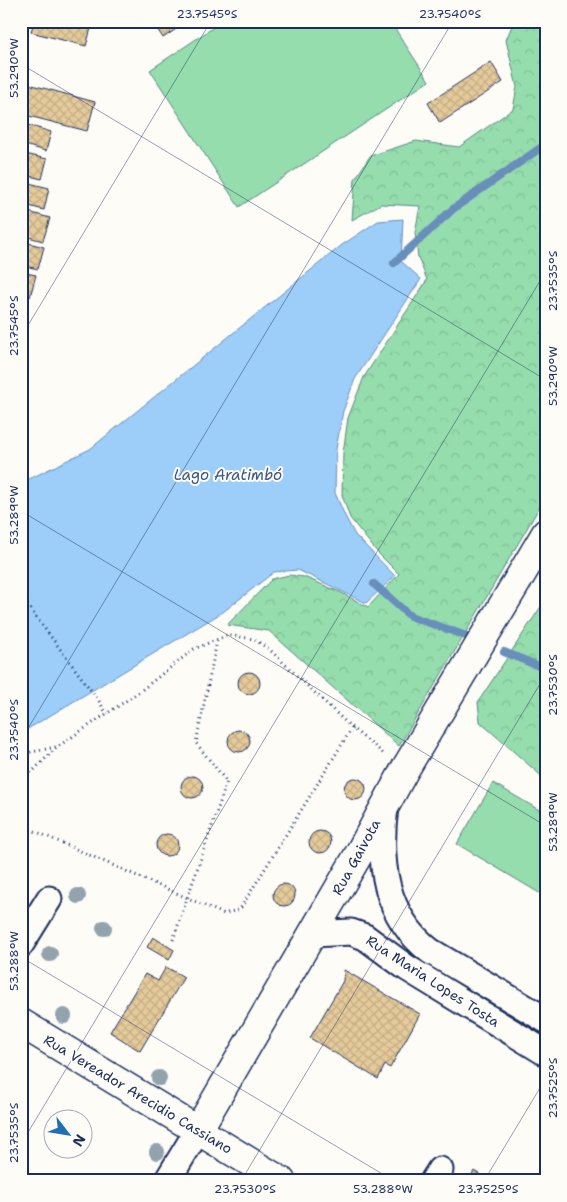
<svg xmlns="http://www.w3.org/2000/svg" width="567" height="1202" viewBox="0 0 567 1202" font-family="'Shantell Sans',sans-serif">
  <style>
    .grass { fill: #95ddac; stroke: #588685 }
    .forest { fill: url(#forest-crowns); stroke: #588685 }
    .water { fill: #9ccef9; stroke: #688ebb }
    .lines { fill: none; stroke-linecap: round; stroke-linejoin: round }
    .stream { stroke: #688ebb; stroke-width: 8 }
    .building { fill: url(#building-cross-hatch); stroke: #1b2f5e }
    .street-casing { stroke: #1b2f5e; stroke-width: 29 }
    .secondary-casing { stroke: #1b2f5e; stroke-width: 31 }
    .path { stroke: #1b2f5e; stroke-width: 3; stroke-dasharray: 1 4; stroke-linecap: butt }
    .street { stroke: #fdfcf7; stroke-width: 25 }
    .secondary { stroke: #fdfcf7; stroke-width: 28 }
    .tree { fill: #92a3ae }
    .ticks { fill: none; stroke: #1b2f5e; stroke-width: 1; stroke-opacity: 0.45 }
    .labels { text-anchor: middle; stroke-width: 4; stroke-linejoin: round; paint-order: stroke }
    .street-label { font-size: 14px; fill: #1b2f5e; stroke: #fdfcf7 }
    .water-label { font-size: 15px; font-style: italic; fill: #3b5785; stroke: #fdfcf7 }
    .neatline { fill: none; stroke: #1b2f5e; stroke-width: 2 }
    .ticks-label { font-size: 12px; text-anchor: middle; fill: #1b2f5e }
  </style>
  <defs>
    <pattern id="forest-crowns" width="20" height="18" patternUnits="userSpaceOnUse" patternTransform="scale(1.25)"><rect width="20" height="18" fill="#95ddac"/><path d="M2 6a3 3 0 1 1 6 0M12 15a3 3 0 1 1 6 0" fill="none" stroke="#80be96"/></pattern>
    <pattern id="building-cross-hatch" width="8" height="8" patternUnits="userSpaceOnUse" patternTransform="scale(1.25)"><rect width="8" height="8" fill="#e5ca9a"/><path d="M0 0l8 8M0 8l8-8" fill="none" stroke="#c4ae87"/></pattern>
  </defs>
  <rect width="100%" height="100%" fill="#fdfcf7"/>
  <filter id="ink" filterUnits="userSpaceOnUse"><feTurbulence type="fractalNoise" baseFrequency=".02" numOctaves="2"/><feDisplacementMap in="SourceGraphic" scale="10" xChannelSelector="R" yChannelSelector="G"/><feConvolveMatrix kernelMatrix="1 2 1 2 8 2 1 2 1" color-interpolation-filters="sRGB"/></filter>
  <g filter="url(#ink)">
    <!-- grass -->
    <path class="grass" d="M223,21H390L429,81L239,207L150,70Z
      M493,783L546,814V897L457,844Z"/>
    <!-- forest -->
    <path class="forest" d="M514,21H546V496L399,746L269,631L227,625L272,579L289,575L304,577L340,592L368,607L399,574L377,552L350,518L342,495L343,453L348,418L364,377L427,280L418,257L415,233L420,206L381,204L352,220L355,179L370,156L416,141L459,147L513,109L517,87L506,40Z
      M546,599V780L480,722L478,702Z"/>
    <!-- water -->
    <path class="water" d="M403,219L401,261L421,279L355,379L343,411L336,449L335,493L345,516L355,535L395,576L366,603L298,570L274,572L223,612L21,733V483L90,449L342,245L378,221Z"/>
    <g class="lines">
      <!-- stream -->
      <path class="stream" d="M394,263L453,209L546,144
        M374,584L410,616L469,637
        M504,652L546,669"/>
    </g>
    <!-- building -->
    <path class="building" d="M34,21L71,22L93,21L86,46L31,32Z
      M164,21H188L163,38L156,27Z
      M491,62L503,82L440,123L428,103Z
      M25,83L95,102L87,131L21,114V97Z
      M21,123L51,132L46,151L21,144Z
      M21,153L47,159L42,179L21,174Z
      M21,181L49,188L44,210L21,204Z
      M21,210L50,218L43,241L21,235Z
      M21,241L44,247L38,269L21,265Z
      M21,272L36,275L30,297L21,295Z
      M238 683a11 11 0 1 1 22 0a11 11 0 1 1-22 0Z
      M228 741a11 11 0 1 1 22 0a11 11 0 1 1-22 0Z
      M181 787a11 11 0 1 1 22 0a11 11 0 1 1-22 0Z
      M344 789a11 11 0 1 1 22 0a11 11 0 1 1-22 0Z
      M309 842a11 11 0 1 1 22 0a11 11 0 1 1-22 0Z
      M156 845a11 11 0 1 1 22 0a11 11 0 1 1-22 0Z
      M273 895a11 11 0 1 1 22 0a11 11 0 1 1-22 0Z
      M153,937L174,950L169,960L147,947Z
      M166,967L184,977L140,1051L110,1032L145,974L158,981Z
      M344,970L420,1014L390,1068L385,1065L378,1079L310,1038L343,981Z
      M474,1171L490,1181H468Z
      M190,1174L203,1181H186Z"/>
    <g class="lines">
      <defs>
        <path id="street" d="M385,807C378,862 384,915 430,951L546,1020
          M313,934L351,932L365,937L407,968L546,1053
          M21,944L49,899
          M167,1181L198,1130
          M433,1181L440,1170"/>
        <path id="secondary" d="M21,1023L281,1181
          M198,1130L360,852L404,771L546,533"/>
      </defs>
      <!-- street casing -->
      <use href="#street" class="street-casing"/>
      <!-- secondary casing -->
      <use href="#secondary" class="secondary-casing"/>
      <!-- path -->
      <path class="path" d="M21,597L99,701L107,714
        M21,756L27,753L56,747
        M21,777L34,770L57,747L139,692L194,649L228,635L254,639L270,650L352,728
        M21,825L224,914L240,909L352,728L384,754
        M173,940L227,782L196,743L217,641"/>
      <!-- street -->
      <use href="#street" class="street"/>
      <!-- secondary -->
      <use href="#secondary" class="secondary"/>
    </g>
    <!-- trees -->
    <g class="tree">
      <circle cx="78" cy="896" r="8"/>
      <circle cx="104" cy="928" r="8"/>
      <circle cx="50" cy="954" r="8"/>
      <circle cx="64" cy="1016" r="8"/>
      <circle cx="159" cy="1078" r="8"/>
      <circle cx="157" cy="1152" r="8"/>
    </g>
  </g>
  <!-- ticks -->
  <path class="ticks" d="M21,64L546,380M21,337L211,21M21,511L546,826M21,740L453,21M21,957L394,1181M21,1144L546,271M241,1181L546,674M484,1181L546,1078"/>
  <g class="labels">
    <!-- street labels -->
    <g class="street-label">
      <text transform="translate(356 857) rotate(-61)" y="5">Rua Gaivota</text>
      <text transform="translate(433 981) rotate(33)" y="5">Rua Maria Lopes Tosta</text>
      <text transform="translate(138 1094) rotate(31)" y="5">Rua Vereador Arecidio Cassiano</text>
    </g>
    <!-- water labels -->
    <g class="water-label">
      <text x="228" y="480">Lago Aratimbó</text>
    </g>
  </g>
  <!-- margin -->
  <rect width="567" height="1202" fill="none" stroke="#fdfcf7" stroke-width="55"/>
  <!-- north arrow -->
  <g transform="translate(68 1134) rotate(121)"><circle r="24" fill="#fdfcf7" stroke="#a3aaba"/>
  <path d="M0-4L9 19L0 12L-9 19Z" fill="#1f6fb2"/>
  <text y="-8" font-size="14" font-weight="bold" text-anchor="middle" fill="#1b2f5e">N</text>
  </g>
  <rect x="28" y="28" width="512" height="1146" class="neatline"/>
  <g class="ticks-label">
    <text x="207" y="18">23.7545°S</text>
    <text x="450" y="18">23.7540°S</text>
    <text transform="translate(14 68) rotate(-90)" y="4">53.290°W</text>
    <text transform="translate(553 281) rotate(-90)" y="4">23.7535°S</text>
    <text transform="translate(14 326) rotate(-90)" y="4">23.7545°S</text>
    <text transform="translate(553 376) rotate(-90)" y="4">53.290°W</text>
    <text transform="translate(14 515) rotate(-90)" y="4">53.289°W</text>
    <text transform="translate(553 685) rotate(-90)" y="4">23.7530°S</text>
    <text transform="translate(14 730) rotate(-90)" y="4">23.7540°S</text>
    <text transform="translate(553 822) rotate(-90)" y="4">53.289°W</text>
    <text transform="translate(14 961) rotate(-90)" y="4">53.288°W</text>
    <text transform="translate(553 1088) rotate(-90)" y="4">23.7525°S</text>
    <text transform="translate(14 1133) rotate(-90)" y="4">23.7535°S</text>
    <text x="245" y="1193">23.7530°S</text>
    <text x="383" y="1193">53.288°W</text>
    <text x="488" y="1193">23.7525°S</text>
  </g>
</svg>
